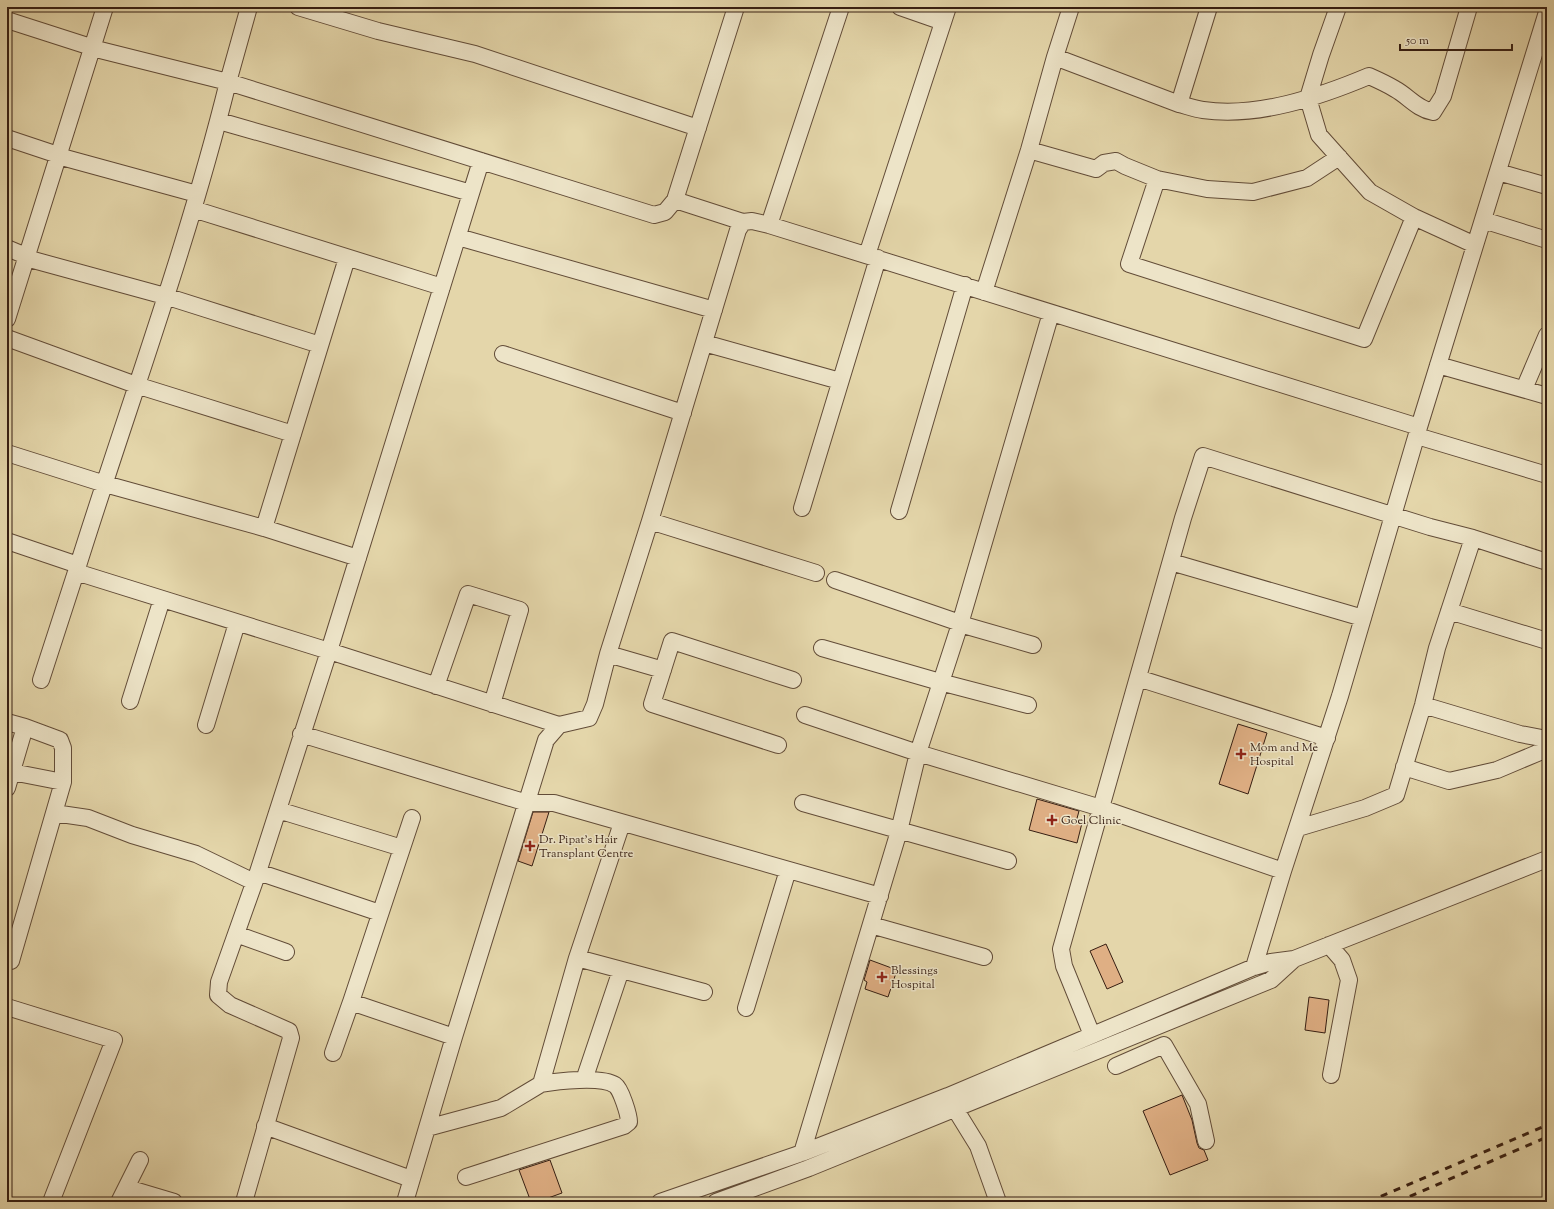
<svg xmlns="http://www.w3.org/2000/svg" width="1554" height="1209" viewBox="0 0 1554 1209" font-family="'Sorts Mill Goudy',serif">
  <style>
    .building { fill: #dfaf84; stroke: #361e12 }
    .lines { fill: none; stroke-linecap: round; stroke-linejoin: round }
    .minor-casing { stroke: #624c38; stroke-width: 18 }
    .minor { stroke: #ede4c8; stroke-width: 16 }
    .rail { stroke: #361e12; stroke-width: 3; stroke-dasharray: 7 7; stroke-linecap: butt }
    .poi-dot { fill: #8f2418; stroke: #ede4c8; stroke-width: 1.5 }
    .labels { text-anchor: middle; stroke-width: 3; stroke-linejoin: round; paint-order: stroke }
    .poi-label { font-size: 12px; fill: #361e12; stroke: #ede4c8; text-anchor: start }
  </style>
  <rect width="100%" height="100%" fill="#e4d6aa"/>
  <filter id="stains"><feTurbulence type="fractalNoise" baseFrequency=".005" numOctaves="4"/><feColorMatrix values="0 0 0 0 .2 0 0 0 0 .09 0 0 0 0 .02 0 0 0 .5 -.17"/></filter>
  <radialGradient id="worn" r=".72"><stop offset=".6" stop-color="#630" stop-opacity="0"/><stop offset="1" stop-color="#630" stop-opacity=".3"/></radialGradient>
  <!-- building -->
  <path class="building" d="M1238,724L1267,733L1248,794L1219,784Z
    M1037,799L1079,811L1076,822L1082,823L1077,843L1029,830Z
    M533,812H549L532,866L518,861Z
    M1106,944L1123,982L1107,989L1090,951Z
    M870,960L897,970L888,997L865,989L867,982L864,980Z
    M1309,997L1329,1000L1325,1033L1305,1030Z
    M1182,1095L1192,1120L1197,1143L1199,1148L1204,1150L1208,1160L1170,1175L1143,1111Z
    M550,1160L562,1193L537,1202H531L519,1170Z"/>
  <g class="lines">
    <defs>
      <path id="minor" d="M298,7L378,31L475,54L698,128
        M736,7L675,200L743,222
        M900,7L943,22
        M1209,7L1179,104C1187,106 1195,109 1203,110C1257,118 1319,97 1369,76C1378,80 1387,84 1395,89C1408,96 1417,109 1433,112L1443,96L1469,7
        M1338,7L1321,55L1308,98L1319,135L1370,192L1414,217L1475,245
        M7,20L91,47L92,48L228,82L249,7
        M1055,57L1179,104
        M219,121L471,193
        M7,138L58,155V156L197,194
        M1029,150L1096,169L1104,163L1116,161L1125,166L1157,179
        M1339,157L1307,178L1253,192L1207,189L1157,179L1129,264L1364,339L1414,217
        M481,161L329,651L559,725
        M1498,172L1547,186
        M193,209L442,287
        M1483,220L1547,240
        M769,225L841,7
        M458,237L714,310
        M7,248L26,256V258L165,296L320,345
        M867,255L948,7
        M984,292L1029,150L1055,57L1071,7
        M7,319L105,7
        M7,338L136,385L293,434
        M704,343L840,381
        M503,354L683,413
        M1438,365L1547,396
        M1524,389L1547,335
        M1419,427L1547,12
        M1417,436L1547,475
        M7,453L105,484L264,528L358,558
        M802,508L878,258
        M899,511L965,285
        M650,521L816,573
        M264,528L347,258
        M7,541L78,565
        M1171,562L1363,618
        M835,580L960,623V624L1033,645
        M1449,611L1547,641
        M822,648L940,682L1028,705
        M608,654L663,670
        M1138,678L1327,738
        M41,680L76,572
        M436,686L468,594L520,610L492,704
        M130,701L162,599
        M1423,705L1520,734L1547,739
        M805,715L918,753L1101,808L1283,871
        M7,722L25,727L7,788
        M206,725L237,623
        M25,727L60,740L63,748V782
        M301,734L527,803H554L880,896
        M778,745L652,704L672,641L793,680
        M1404,767L1449,781L1497,770L1547,749
        M803,803L1008,861
        M278,810L402,848
        M54,813L88,818L132,835L196,854L254,882
        M412,818L351,1002L454,1037
        M1298,828L1365,808L1396,795L1423,705L1437,648L1473,538
        M258,872L380,913
        M871,925L984,957
        M236,934L286,952
        M1329,945L1342,960L1349,980L1331,1075
        M577,958L704,992
        M7,959L11,961L63,782L12,772
        M7,1007L114,1040L51,1202
        M746,1008L788,870
        M1092,1035L1064,966L1061,949L1183,518L1203,456L1430,527L1473,538L1547,562
        M333,1053L351,1002
        M1116,1066L1164,1045L1198,1104L1206,1141
        M584,1080L621,970
        M949,1099L978,1146L998,1202
        M265,1126L411,1179
        M427,1128L501,1108L541,1084L577,958L622,823
        M802,1153L899,831L918,753L960,624L1051,313
        M466,1177L624,1126L629,1122C629,1115 621,1089 615,1085C602,1076 557,1081 541,1084
        M127,1188L174,1202
        M119,1202L140,1160
        M244,1202L291,1038L289,1031L230,1005L218,995L219,982L258,872L329,651L76,572C127,409 187,248 228,82L654,215L665,212L675,200
        M405,1202L454,1037L546,740L559,725L589,718L595,704L608,654L650,521L738,230L743,222L752,221L769,225L1419,427L1340,696L1283,871L1254,967
        M660,1202L802,1153L948,1096L1254,967L1271,962L1294,959L1547,859
        M716,1202L809,1168L1271,980L1294,959"/>
    </defs>
    <!-- minor casing -->
    <use href="#minor" class="minor-casing"/>
    <!-- minor -->
    <use href="#minor" class="minor"/>
    <!-- rail -->
    <path class="rail" d="M1368,1202L1547,1125
      M1397,1202L1547,1137"/>
  </g>
  <!-- markers -->
  <g class="poi-dot">
    <path d="M1239 748h4v4h4v4h-4v4h-4v-4h-4v-4h4z"/>
    <path d="M1050 814h4v4h4v4h-4v4h-4v-4h-4v-4h4z"/>
    <path d="M528 840h4v4h4v4h-4v4h-4v-4h-4v-4h4z"/>
    <path d="M880 971h4v4h4v4h-4v4h-4v-4h-4v-4h4z"/>
  </g>
  <g class="labels">
    <!-- poi labels -->
    <g class="poi-label">
      <text x="1250" y="751">Mom and Me<tspan x="1250" dy="14">Hospital</tspan></text>
      <text x="1061" y="824">Goel Clinic</text>
      <text x="539" y="843">Dr. Pipat's Hair<tspan x="539" dy="14">Transplant Centre</tspan></text>
      <text x="891" y="974">Blessings<tspan x="891" dy="14">Hospital</tspan></text>
    </g>
  </g>
  <!-- margin -->
  <rect width="1554" height="1209" fill="none" stroke="#e4d6aa" stroke-width="24"/>
  <rect x="8" y="8" width="1538" height="1193" fill="none" stroke="#361e12" stroke-width="2"/>
  <rect x="12" y="12" width="1530" height="1185" fill="none" stroke="#361e12"/>
  <!-- scale -->
  <path d="M1400 44v6h112v-6" fill="none" stroke="#361e12" stroke-width="2"/>
  <text x="1406" y="44" font-size="12" fill="#361e12" stroke="#ede4c8" stroke-width="3" paint-order="stroke">50 m</text>
  <rect width="100%" height="100%" filter="url(#stains)"/>
  <rect width="100%" height="100%" fill="url(#worn)"/>
</svg>
